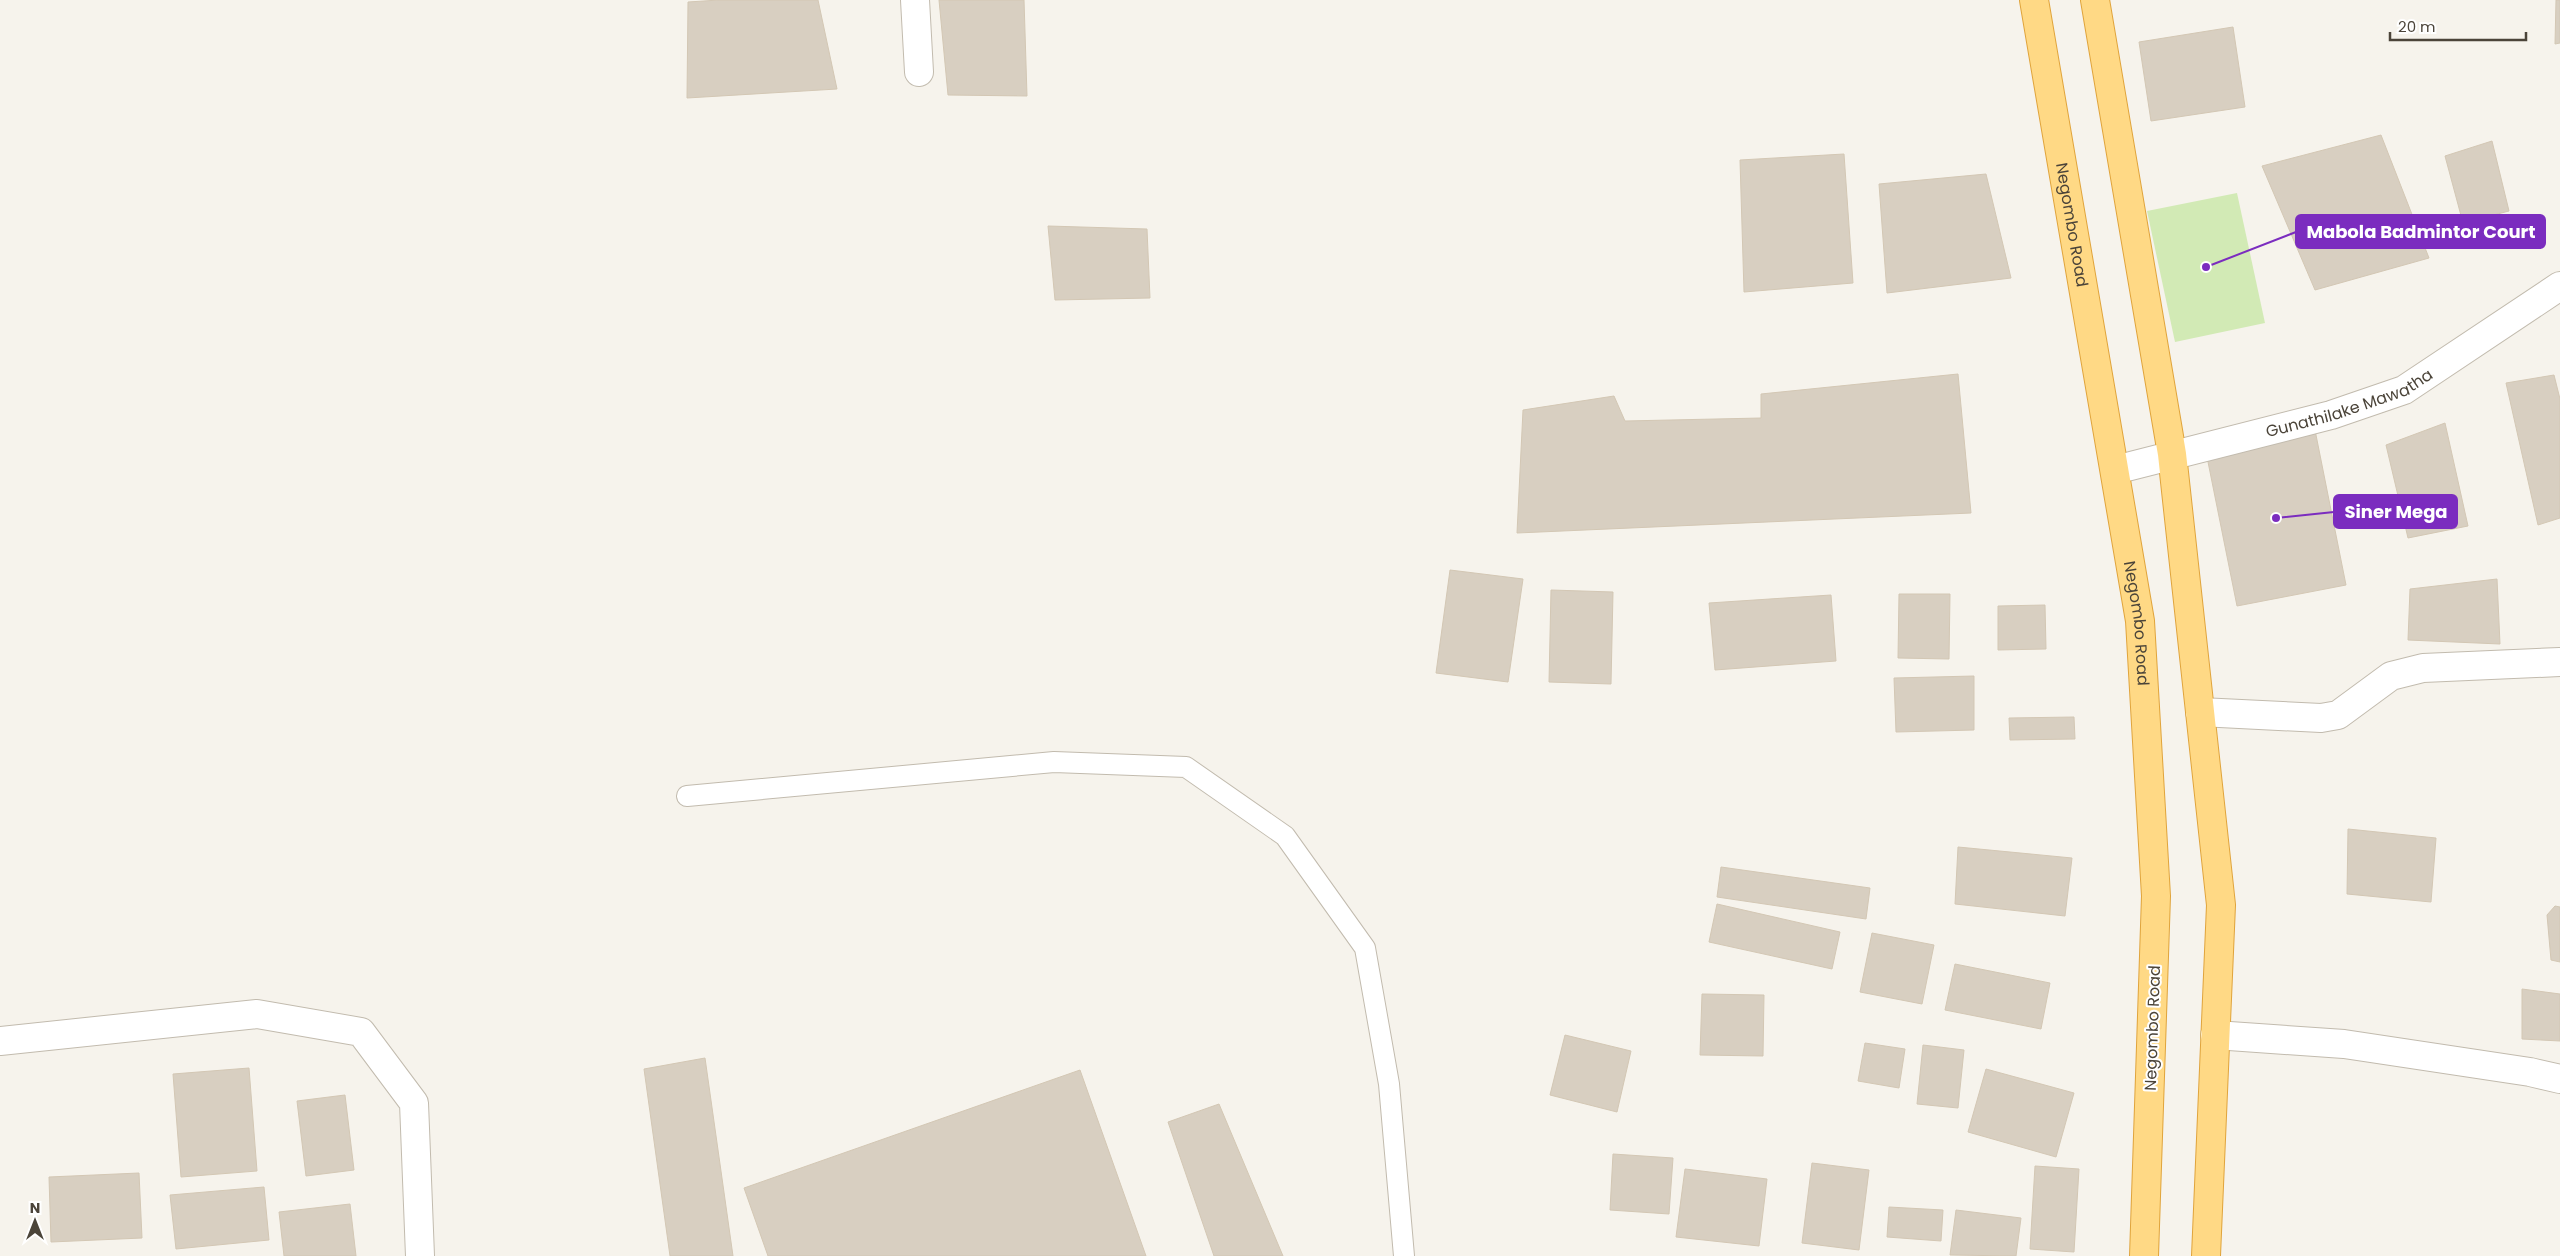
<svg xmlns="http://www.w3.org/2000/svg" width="2560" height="1256" viewBox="0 0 2560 1256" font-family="Poppins,sans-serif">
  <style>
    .green { fill: #d2eab5 }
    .building { fill: #d8cfc1; stroke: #d3c7b4 }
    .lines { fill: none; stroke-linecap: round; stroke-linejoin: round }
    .service-casing { stroke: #c2bbae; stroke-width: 22 }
    .minor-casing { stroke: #c2bbae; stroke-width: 30 }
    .trunk-casing { stroke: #e0a43c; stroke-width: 30 }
    .service { stroke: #fff; stroke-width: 20 }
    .minor { stroke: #fff; stroke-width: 28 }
    .trunk { stroke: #ffd985; stroke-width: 28 }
    .labels { text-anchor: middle; stroke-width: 4; stroke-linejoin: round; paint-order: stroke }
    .street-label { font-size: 16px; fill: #4b4439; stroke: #fff }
    .leader { fill: none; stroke: #7b2cbf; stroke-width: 2 }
    .callout-dot { fill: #7b2cbf; stroke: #fff; stroke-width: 2 }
    .callout { fill: #7b2cbf; stroke: #7b2cbf; stroke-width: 2 }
    .callout-label { font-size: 18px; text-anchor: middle; font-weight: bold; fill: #fff }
  </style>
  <rect width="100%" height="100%" fill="#f6f3ec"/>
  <!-- green -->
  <path class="green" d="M2237,193L2265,323L2175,342L2147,211Z"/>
  <!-- building -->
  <path class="building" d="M719,0H818L837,89L687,98L688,2Z
    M939,0H1024L1027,96L948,95Z
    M2556,0H2560V43L2555,44Z
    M2233,27L2245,107L2151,121L2139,42Z
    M2381,135L2429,258L2315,290L2262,166Z
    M2492,141L2509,211L2463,223L2445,156Z
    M1844,154L1853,283L1744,292L1740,160Z
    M1986,174L2011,278L1887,293L1879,184Z
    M1048,226L1147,229L1150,298L1055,300Z
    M1958,374L1971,513L1517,533L1523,410L1614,396L1625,421L1761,418V394Z
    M2554,375L2560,399V518L2538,525L2506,383Z
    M2445,423L2468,526L2408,538L2386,445Z
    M2315,430L2346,585L2237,606L2206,452Z
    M1450,570L1523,579L1508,682L1436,673Z
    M2497,579L2500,644L2408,640L2410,589Z
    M1551,590L1613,592L1611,684L1549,682Z
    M1899,594H1950L1949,659L1898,658Z
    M1831,595L1836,661L1715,670L1709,603Z
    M2045,605L2046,649L1998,650V606Z
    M1974,676V730L1896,732L1894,678Z
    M2074,717L2075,739L2010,740L2009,718Z
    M2348,829L2436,838L2431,902L2347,894Z
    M1958,847L2072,858L2065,916L1955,904Z
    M1721,867L1870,888L1866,919L1717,897Z
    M1717,904L1840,932L1832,969L1709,942Z
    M2555,906L2560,907V962L2551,960L2547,915Z
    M1872,933L1934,945L1922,1004L1860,992Z
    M1955,964L2050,983L2041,1029L1945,1010Z
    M2522,989L2560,994V1041L2522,1039Z
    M1702,994L1764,995L1763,1056L1700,1055Z
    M1565,1035L1631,1051L1617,1112L1550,1095Z
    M1865,1043L1905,1049L1899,1088L1858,1081Z
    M1923,1045L1964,1050L1958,1108L1917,1104Z
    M705,1058L733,1256H670L644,1069Z
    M249,1068L257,1171L181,1177L173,1074Z
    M1986,1069L2074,1093L2056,1157L1968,1132Z
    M1080,1070L1146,1256H768L744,1188Z
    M345,1095L354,1170L306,1176L297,1101Z
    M1219,1104L1283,1256H1214L1168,1122Z
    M1613,1154L1673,1158L1669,1214L1610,1210Z
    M1812,1163L1869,1170L1859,1250L1802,1243Z
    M2035,1166L2079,1169L2074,1252L2030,1249Z
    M1685,1169L1767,1179L1759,1246L1676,1237Z
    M139,1173L142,1238L51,1242L49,1177Z
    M264,1187L269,1240L176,1249L170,1195Z
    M350,1204L356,1256H284L279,1212Z
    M1889,1207L1943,1210L1941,1241L1887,1237Z
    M1956,1210L2021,1218L2016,1256L1950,1255Z"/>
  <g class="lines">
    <defs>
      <path id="service" d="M687,796L1054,762L1186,767L1285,836L1365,948L1389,1084L1404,1256"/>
      <g id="minor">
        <path d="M915,0L919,72"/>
        <path id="s1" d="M2115,470L2331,415L2404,390L2560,286"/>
        <path d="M2200,712L2321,718L2338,715L2391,676L2423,668L2560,662"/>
        <path d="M2215,1035L2344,1044L2530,1072L2560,1079"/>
        <path d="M0,1041L257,1014L361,1032L414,1103L420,1256"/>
      </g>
      <g id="trunk">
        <path id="s2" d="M2034,0L2140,621L2156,896L2144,1256"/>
        <path d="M2095,0L2172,454L2221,905L2206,1256"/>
      </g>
    </defs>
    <!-- service casing -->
    <use href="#service" class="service-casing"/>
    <!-- minor casing -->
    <use href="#minor" class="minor-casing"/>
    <!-- trunk casing -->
    <use href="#trunk" class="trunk-casing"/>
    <!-- service -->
    <use href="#service" class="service"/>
    <!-- minor -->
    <use href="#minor" class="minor"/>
    <!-- trunk -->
    <use href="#trunk" class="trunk"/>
  </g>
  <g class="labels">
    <!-- street labels -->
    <g class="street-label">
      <text dy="6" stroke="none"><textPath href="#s2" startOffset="228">Negombo Road</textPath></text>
      <text dy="6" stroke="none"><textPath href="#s1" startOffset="244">Gunathilake Mawatha</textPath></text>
      <text dy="6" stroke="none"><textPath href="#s2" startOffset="632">Negombo Road</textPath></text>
      <text transform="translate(2152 1028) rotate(-88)" y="6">Negombo Road</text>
    </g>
  </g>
  <!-- callouts -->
  <path class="leader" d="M2206 267L2296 232M2276 518L2334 512"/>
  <g class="callout-dot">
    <circle cx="2206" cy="267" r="5"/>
    <circle cx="2276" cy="518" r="5"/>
  </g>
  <g class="callout">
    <rect x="2296" y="215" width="249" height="33" rx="5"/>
    <rect x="2334" y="495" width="123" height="33" rx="5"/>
  </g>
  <g class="callout-label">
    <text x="2421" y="238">Mabola Badmintor Court</text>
    <text x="2396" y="518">Siner Mega</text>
  </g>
  <!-- north arrow -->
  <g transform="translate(35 1221)" stroke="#ffffff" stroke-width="4" paint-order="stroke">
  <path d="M0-4L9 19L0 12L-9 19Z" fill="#4b4439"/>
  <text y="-8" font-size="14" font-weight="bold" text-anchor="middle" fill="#4b4439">N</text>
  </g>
  <!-- scale -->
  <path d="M2390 32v8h136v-8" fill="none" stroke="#4b4439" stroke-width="2.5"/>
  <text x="2398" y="32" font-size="15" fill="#4b4439" stroke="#ffffff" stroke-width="4" paint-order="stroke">20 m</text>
</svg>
